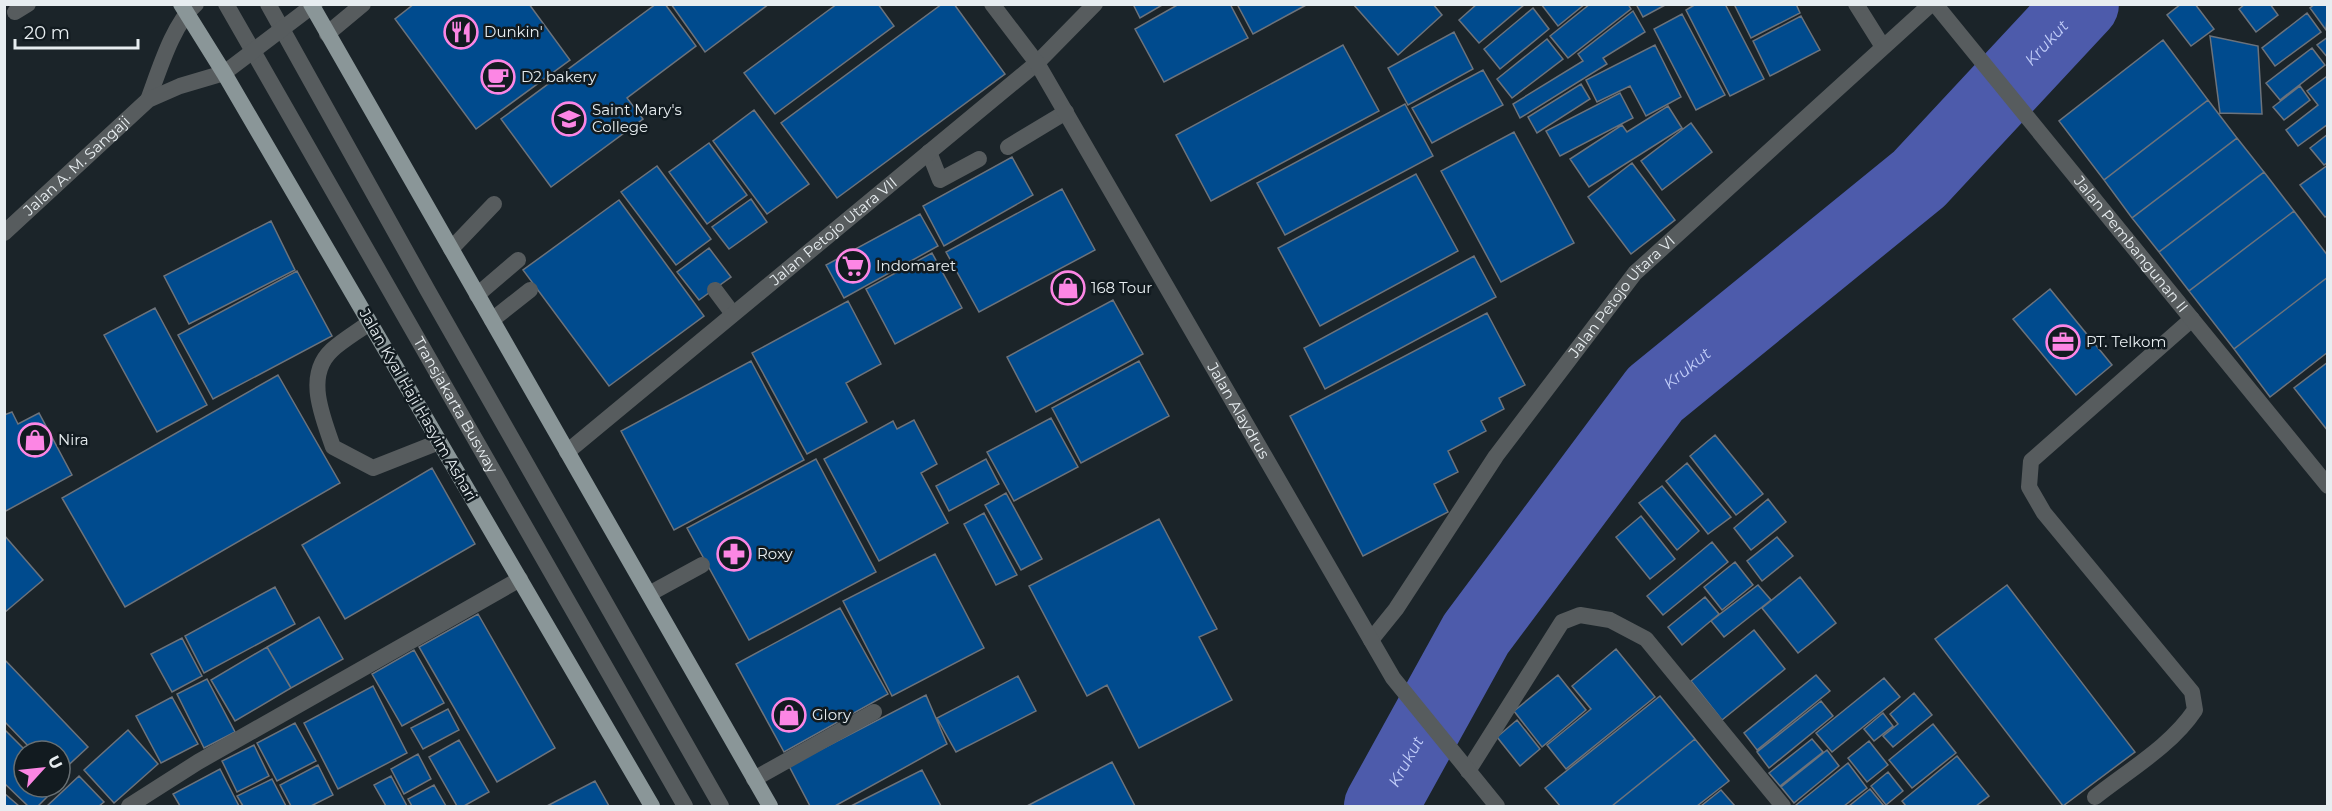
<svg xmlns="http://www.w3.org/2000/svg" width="2332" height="811" viewBox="0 0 2332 811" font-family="Montserrat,sans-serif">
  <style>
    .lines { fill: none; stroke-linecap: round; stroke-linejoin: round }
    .river { stroke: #4d5bab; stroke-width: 74 }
    .building { fill: #004b8e; stroke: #6c737c; stroke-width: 1.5 }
    .service { stroke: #575c5e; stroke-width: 16 }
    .minor { stroke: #575c5e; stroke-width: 16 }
    .tertiary { stroke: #575c5e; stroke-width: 16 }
    .primary { stroke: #8a9698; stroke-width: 16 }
    .labels { text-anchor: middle; stroke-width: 5; stroke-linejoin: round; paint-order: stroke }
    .poi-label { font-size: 15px; fill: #e7edf0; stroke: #121b20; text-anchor: start }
    .street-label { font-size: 15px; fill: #e7edf0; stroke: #121b20 }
    .water-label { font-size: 16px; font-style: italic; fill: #c1cdf9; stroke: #121b20 }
  </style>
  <rect width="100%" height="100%" fill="#1b2429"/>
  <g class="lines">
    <!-- river -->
    <path class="river" id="s1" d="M1381,806L1476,634L1655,394L1919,179L2082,4"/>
  </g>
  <!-- building -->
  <path class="building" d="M414,4H529L570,60L476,129L395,19Z
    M656,4H665L696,46L627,98L643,119L551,187L501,119Z
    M671,4H769L705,52Z
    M837,4H878L894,26L775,114L744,73Z
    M942,4H954L1005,74L837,198L781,123Z
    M1133,4H1164L1140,18Z
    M1179,4H1230L1248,38L1164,82L1135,29Z
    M1237,4H1308L1253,34Z
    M1353,4H1433L1442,15L1398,55Z
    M1477,4H1525L1479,43L1459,20Z
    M1541,4H1585L1558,26Z
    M1590,4H1628L1631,9L1568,58L1550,36Z
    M1636,4H1667L1643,17Z
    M1696,4H1725L1764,79L1730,96L1686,10Z
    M1734,4H1796L1800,13L1751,38Z
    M2181,4H2195L2214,29L2191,46L2167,15Z
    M2245,4H2270L2278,15L2256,32L2239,9Z
    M2315,4H2328L2326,30L2310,8Z
    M1533,8L1549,29L1500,69L1484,49Z
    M1633,11L1645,32L1603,58L1607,64L1520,118L1513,104L1583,61L1578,54Z
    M2307,13L2321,32L2275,66L2262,48Z
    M1682,14L1725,95L1696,110L1654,29Z
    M1801,16L1820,50L1770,76L1753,41Z
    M1454,32L1473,69L1408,105L1388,68Z
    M2210,36L2258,46L2262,114L2220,113Z
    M2328,37V58L2317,45Z
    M1547,39L1563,59L1512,98L1497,79Z
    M2163,40L2208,100L2104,180L2059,121Z
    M1343,45L1379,111L1211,201L1176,135Z
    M1655,45L1681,97L1646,116L1630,86L1597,102L1586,80Z
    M2312,48L2325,65L2280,100L2266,83Z
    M1483,70L1503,105L1432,143L1412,108Z
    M2326,77L2328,79V124L2298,146L2286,130L2318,105L2307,91Z
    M1581,84L1590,99L1537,133L1528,117Z
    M2300,86L2310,100L2284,120L2273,107Z
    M1620,93L1633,118L1560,156L1546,131Z
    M2208,100L2237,138L2132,218L2104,180Z
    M1405,104L1433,156L1285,235L1257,183Z
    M1668,106L1682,128L1589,187L1570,159L1622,125L1627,132Z
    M754,110L809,184L767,214L713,141Z
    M1691,123L1712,152L1662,190L1641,161Z
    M1514,132L1574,243L1501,282L1441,171Z
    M2328,134V162L2324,165L2310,148Z
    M2237,138L2264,172L2159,252L2132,218Z
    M709,143L747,195L707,224L669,172Z
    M1012,157L1033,195L944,246L923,206Z
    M1632,163L1675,220L1631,254L1588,197Z
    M2328,165V215L2325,217L2300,185Z
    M657,166L711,239L676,265L621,192Z
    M2264,172L2294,211L2189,291L2159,252Z
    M1416,174L1458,251L1320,326L1278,248Z
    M1062,189L1095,250L979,312L946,252Z
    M751,199L767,222L729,249L712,227Z
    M619,200L704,316L609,386L523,270Z
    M2294,211L2328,256V277L2234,349L2189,291Z
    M920,214L938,246L844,298L826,265Z
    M271,221L295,270L189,324L164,276Z
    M709,248L731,277L699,300L677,272Z
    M932,253L962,308L895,344L866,289Z
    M1474,256L1496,297L1325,389L1304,348Z
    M297,271L332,336L213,399L178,335Z
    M2328,277V352L2270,397L2234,349Z
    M2050,289L2112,365L2076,395L2013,319Z
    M1113,300L1143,354L1036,412L1007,357Z
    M848,301L881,364L846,383L867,422L807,454L752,353Z
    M155,308L207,405L157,432L104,335Z
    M1487,313L1525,385L1499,398L1504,409L1481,421L1486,431L1448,451L1458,472L1434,484L1448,512L1363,556L1290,416Z
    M751,361L804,460L674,530L621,431Z
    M1139,361L1169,416L1081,463L1052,408Z
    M2328,362V431L2294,388Z
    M278,375L340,483L125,607L62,498Z
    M12,412L18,424L39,413L72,475L4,512V415Z
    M1051,418L1078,467L1014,501L987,452Z
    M914,420L937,464L921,473L948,523L879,561L824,459L893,421L897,429Z
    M1715,435L1763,494L1736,515L1690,456Z
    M816,459L876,572L749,640L687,528Z
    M986,459L999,484L949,511L936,486Z
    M1687,463L1731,517L1708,534L1666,481Z
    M432,468L475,544L345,619L302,545Z
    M1662,486L1699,531L1677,550L1639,503Z
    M1006,493L1042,559L1021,570L985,505Z
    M1768,499L1786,522L1751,550L1734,528Z
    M984,513L1017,575L996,585L964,524Z
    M1641,516L1675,559L1650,579L1616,537Z
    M1159,519L1217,629L1199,637L1232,700L1139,748L1107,685L1087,696L1029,586Z
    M4,535L43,580L4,613Z
    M1777,537L1793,556L1762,581L1747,561Z
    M1712,542L1728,562L1663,615L1647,596Z
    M935,554L984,648L892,696L843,601Z
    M1735,562L1753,585L1722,610L1704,587Z
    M1800,577L1836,623L1798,653L1762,608Z
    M1758,585L1771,600L1724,637L1711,621Z
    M2007,585L2135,752L2063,806L1935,639Z
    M275,587L295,624L204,673L185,636Z
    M1705,597L1719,614L1682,645L1668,627Z
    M840,608L888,694L784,752L736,664Z
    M478,614L555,748L497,782L419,647Z
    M319,617L343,659L291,688L267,647Z
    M1754,630L1785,669L1722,720L1691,681Z
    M182,638L202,676L172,692L151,654Z
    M267,647L291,688L235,721L211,680Z
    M1616,649L1655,697L1566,769L1547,745L1591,709L1572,686Z
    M414,650L444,703L402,726L372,674Z
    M4,659L88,747L60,773V751H33L4,721Z
    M1558,675L1586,710L1542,747L1514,711Z
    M1816,675L1830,691L1757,750L1744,733Z
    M1018,676L1036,711L956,752L937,718Z
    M1884,678L1900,697L1832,752L1816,733Z
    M207,679L235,732L204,748L177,694Z
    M373,686L407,753L338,789L304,723Z
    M1914,693L1932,715L1893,747L1883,736L1898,724L1890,714Z
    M926,695L947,744L835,806H810L789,766Z
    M1660,696L1695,739L1612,806H1560L1545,788Z
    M172,697L198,744L161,763L136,716Z
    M1821,701L1833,716L1769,768L1757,752Z
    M448,709L459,730L423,749L411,728Z
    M1883,713L1893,726L1874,741L1864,729Z
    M1517,720L1540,749L1520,766L1497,737Z
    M295,723L316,761L277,781L257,743Z
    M1933,724L1956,753L1912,788L1889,760Z
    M4,729L26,751H24V787H57L38,806H28L4,783Z
    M128,730L158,764L114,803L84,770Z
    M1695,739L1729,781L1697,806H1612Z
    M1812,739L1823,752L1780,786L1769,773Z
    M459,740L489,792L464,806H457L429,757Z
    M1869,741L1888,765L1867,782L1848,758Z
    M254,745L269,776L237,792L222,761Z
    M1827,750L1839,766L1794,803L1781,787Z
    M418,754L431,779L404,794L391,769Z
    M1957,756L1989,796L1976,806H1906L1902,801Z
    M1112,762L1135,806H1027Z
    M1848,763L1867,788L1844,806H1798L1796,805Z
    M318,765L333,795L311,806H291L280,785Z
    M220,769L239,806H180L173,794Z
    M922,770L941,806H851Z
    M1888,772L1903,791L1886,805L1871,786Z
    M79,776L104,802L99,806H47Z
    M391,776L407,806H386L374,785Z
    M272,779L286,806H243L237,796Z
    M595,781L609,806H547Z
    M434,785L446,806H412L408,799Z
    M1870,789L1884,806H1849Z
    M1721,790L1735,806H1701Z
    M4,793L19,806H4Z"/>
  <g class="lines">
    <!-- service -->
    <g class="service">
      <path id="s2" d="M226,4L685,806"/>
      <path d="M268,4L428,291L721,806"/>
      <path d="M15,12L28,4"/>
      <path d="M327,34L363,4"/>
      <path d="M1008,147L1066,112"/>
      <path d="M929,152L940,180L979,159"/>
      <path d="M451,249L494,204"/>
      <path d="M715,290L733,314"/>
      <path d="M477,295L518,260"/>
      <path d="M492,320L530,290"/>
      <path d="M369,323C357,332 343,340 332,350C304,376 323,417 333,447L373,468L439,442"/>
      <path d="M649,594L702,565"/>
      <path d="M754,779L874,712"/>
      <path d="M2095,797C2129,770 2171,746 2195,710L2192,692L2044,513L2029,487L2031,461L2192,319"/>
    </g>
    <!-- minor -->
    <g class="minor">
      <path d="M1856,4L1883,47"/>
      <path id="s3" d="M1935,4L2328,486"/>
      <path id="s4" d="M567,452L1037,63L1095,4"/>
      <path id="s5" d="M1371,640L1396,609L1496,456L1635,273L1931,4"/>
      <path d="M1468,771L1562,622L1580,615L1610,620L1646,639L1783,806"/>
      <path d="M129,806L198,762L520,579"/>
    </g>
    <!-- tertiary -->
    <g class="tertiary">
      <path id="s6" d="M992,4L1037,63L1393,678L1497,806"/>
      <path d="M148,100C159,71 173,23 196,4"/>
      <path id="s7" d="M4,233L148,100L180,86L224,73L315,4"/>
    </g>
    <!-- primary -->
    <path class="primary" d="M181,4L224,73L652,806
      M311,4L770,806"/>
  </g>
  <!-- icons -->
  <defs>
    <symbol id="restaurant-ring" viewBox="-11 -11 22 22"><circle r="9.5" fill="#121b20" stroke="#fc86e4" stroke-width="1.5"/><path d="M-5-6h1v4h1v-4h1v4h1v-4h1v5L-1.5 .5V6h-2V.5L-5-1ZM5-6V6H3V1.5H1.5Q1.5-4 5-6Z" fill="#fc86e4"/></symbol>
    <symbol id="cafe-ring" viewBox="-11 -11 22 22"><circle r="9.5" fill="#121b20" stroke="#fc86e4" stroke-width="1.5"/><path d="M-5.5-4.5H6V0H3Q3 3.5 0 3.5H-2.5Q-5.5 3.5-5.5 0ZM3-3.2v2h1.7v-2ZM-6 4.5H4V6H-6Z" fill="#fc86e4"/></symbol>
    <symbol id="university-ring" viewBox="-11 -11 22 22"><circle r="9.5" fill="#121b20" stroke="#fc86e4" stroke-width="1.5"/><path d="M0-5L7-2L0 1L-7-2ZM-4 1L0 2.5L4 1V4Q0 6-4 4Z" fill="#fc86e4"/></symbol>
    <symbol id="supermarket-ring" viewBox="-11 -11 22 22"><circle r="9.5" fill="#121b20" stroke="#fc86e4" stroke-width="1.5"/><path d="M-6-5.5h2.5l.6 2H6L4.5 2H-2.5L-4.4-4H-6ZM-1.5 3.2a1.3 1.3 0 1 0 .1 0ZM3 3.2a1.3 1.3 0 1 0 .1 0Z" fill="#fc86e4"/></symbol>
    <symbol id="shop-ring" viewBox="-11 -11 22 22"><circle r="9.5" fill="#121b20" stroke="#fc86e4" stroke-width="1.5"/><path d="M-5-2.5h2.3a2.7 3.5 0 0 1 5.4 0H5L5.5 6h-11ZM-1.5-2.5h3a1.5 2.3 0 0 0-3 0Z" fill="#fc86e4"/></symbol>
    <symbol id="office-ring" viewBox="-11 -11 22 22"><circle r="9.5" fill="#121b20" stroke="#fc86e4" stroke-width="1.5"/><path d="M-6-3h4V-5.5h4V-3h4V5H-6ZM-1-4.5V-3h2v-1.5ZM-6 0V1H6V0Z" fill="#fc86e4"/></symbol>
    <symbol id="pharmacy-ring" viewBox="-11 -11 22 22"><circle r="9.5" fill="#121b20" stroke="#fc86e4" stroke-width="1.5"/><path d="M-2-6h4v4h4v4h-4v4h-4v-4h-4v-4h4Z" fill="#fc86e4"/></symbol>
  </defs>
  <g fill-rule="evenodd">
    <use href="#restaurant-ring" x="442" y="13" width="38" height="38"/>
    <use href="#cafe-ring" x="479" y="58" width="38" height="38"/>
    <use href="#university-ring" x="550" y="100" width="38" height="38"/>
    <use href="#supermarket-ring" x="834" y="247" width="38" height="38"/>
    <use href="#shop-ring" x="1049" y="269" width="38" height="38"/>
    <use href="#office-ring" x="2044" y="323" width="38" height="38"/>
    <use href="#shop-ring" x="16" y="421" width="38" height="38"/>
    <use href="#pharmacy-ring" x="715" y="535" width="38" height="38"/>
    <use href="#shop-ring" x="770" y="696" width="38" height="38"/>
  </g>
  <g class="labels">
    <!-- poi labels -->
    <g class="poi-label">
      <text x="484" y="37">Dunkin'</text>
      <text x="521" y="82">D2 bakery</text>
      <text x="592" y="115">Saint Mary's<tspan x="592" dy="17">College</tspan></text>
      <text x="876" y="271">Indomaret</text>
      <text x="1091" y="293">168 Tour</text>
      <text x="2086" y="347">PT. Telkom</text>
      <text x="58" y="445">Nira</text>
      <text x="757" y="559">Roxy</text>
      <text x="812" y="720">Glory</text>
    </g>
    <!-- street labels -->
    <g class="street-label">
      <text dy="5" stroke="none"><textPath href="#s7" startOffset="99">Jalan A. M. Sangaji</textPath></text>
      <text dy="5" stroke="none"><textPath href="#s4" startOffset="346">Jalan Petojo Utara VII</textPath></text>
      <text dy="5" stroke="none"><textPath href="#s3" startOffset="310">Jalan Pembangunan II</textPath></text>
      <text dy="5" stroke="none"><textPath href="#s5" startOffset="426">Jalan Petojo Utara VI</textPath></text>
      <text transform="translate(418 405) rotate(60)" y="5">Jalan Kyai Haji Hasyim Ashari</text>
      <text dy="5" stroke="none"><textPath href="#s2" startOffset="462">Transjakarta Busway</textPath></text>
      <text dy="5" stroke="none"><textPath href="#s6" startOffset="476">Jalan Alaydrus</textPath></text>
    </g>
    <!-- water labels -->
    <g class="water-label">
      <text dy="6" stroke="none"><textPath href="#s1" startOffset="1023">Krukut</textPath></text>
      <text dy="6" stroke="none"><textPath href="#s1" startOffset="537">Krukut</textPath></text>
      <text dy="6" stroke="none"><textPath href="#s1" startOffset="51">Krukut</textPath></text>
    </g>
  </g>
  <!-- border -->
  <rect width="2332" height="811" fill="none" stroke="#e7edf0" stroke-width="12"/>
  <!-- north arrow -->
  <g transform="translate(42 769) rotate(63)"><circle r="28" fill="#121b20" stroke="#676f73" stroke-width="1.5"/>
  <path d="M0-4.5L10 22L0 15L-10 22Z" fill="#fc86e4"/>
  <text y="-9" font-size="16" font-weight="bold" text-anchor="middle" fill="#e7edf0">U</text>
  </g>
  <!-- scale -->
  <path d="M15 39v9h123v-9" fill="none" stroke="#e7edf0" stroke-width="3"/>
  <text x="24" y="39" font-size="18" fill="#e7edf0" stroke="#121b20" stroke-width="4.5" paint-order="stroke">20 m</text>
</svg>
